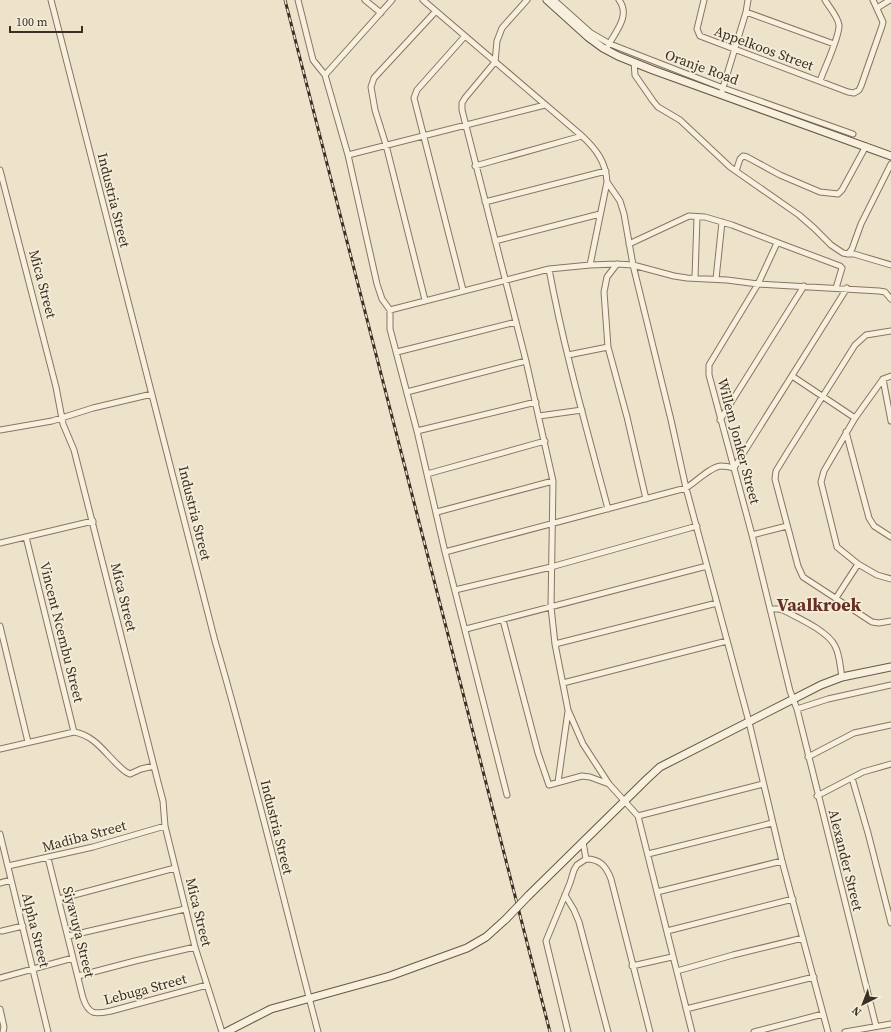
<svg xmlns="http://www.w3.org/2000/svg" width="891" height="1032" viewBox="0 0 891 1032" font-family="'Source Serif 4',serif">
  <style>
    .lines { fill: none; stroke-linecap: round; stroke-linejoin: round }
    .street-casing { stroke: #89755f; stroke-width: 7 }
    .secondary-casing { stroke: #6b5642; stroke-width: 9 }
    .street { stroke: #f8f0de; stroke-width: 5 }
    .secondary { stroke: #f8f0de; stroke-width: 7 }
    .rail-casing { stroke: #3b2e22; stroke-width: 3 }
    .rail { stroke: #f5edda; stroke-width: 1.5; stroke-dasharray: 4.5; stroke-linecap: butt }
    .secondary-bridge-casing { stroke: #6b5642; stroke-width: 9; stroke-linecap: butt }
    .secondary-bridge { stroke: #f8f0de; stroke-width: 7 }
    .labels { text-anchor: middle; stroke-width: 3.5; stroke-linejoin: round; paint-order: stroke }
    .street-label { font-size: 14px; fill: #3b2e22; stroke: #f5edda }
    .district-label { font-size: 18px; font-weight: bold; fill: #653023; stroke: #f5edda }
  </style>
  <rect width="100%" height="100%" fill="#ede2ca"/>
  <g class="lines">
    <defs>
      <path id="street" d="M51,0L215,641C253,771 284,902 318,1032
        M298,0L313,60L325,75
        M365,0L381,13
        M392,0L325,75L348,155L377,284L382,299L390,310V329L417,431L445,552
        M423,0L582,136C596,149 606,162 607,182L590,265
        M527,0L502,28L497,41L495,62L465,98L462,103V110L526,361L553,481L551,607L555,644L568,710L583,744L609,784L638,816L692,1032
        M554,0L591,33L610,44L723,88L853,134
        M704,0L697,29L700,36L848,92L854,93L859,90L861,86L882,26L883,22L873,0
        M877,8L890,0
        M746,12L834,44
        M608,46C615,32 631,16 619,0
        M634,62L635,75L653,101L658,107L680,120L730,167L799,215L814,228L831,245L843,253L848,254L852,249L861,224L891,164
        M820,81C824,69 840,36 839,25C838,17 829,7 825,0
        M722,91L746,12L748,0
        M348,155L545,105
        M475,166L582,136
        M0,170L56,387L63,424L74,450L158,782L163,801L165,826L195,947L222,1032
        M736,171L740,159L743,156L747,157L780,175L820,192L838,194L842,190L866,146
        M607,182L620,201L624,214L633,265L671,420L686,488L749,722L782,861L828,1032
        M485,202L606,171
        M495,241L600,214
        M777,243L758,284L709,365V375L752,535L790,691L797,709L876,1026
        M629,244L689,216L705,217L732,225L784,245L840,266L842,268L836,288
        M848,254H854L891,265
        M549,269C564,350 587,430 608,509
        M695,278L697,217
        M716,279L722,222
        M463,290L414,98L417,90L465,36
        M425,300L386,145L375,110L371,87L374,78L436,11
        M390,310L549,269L590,265L617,264L633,265L674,276L687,278L727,280L758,284L879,291L885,292L891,299
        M891,331L866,335L855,345L787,453L776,471L775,479L798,566L803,577L872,622L879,623L891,621
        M608,347L604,292L607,277L617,264
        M397,352L516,322
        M568,355L608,347L627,417L646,499
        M792,376L855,418
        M891,376L883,379L855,418L824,471L821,482L837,547L858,564L877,575L891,579
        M883,379L891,421
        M407,392L526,361
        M539,416L582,410
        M720,420L804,286
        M0,430L52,421L93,408L152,394
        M417,431L536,402
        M846,432L869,518L874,526L891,537
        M427,474L545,441
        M437,512L553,481
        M752,535L787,526
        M26,537L74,732
        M0,543L93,521V523
        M455,590L551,567L697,526
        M836,598L858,564
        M770,609H779L783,610C798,618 828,631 835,646C840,655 840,667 842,677
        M503,620L538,753L549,785L582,776L590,777L609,784
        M0,626L28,742
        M466,629L707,566
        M555,644L717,603
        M563,683L727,641
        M797,709L828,699L891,685
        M0,749L74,732C98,736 108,759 126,772L130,774L141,769L154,766
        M808,757L854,733L891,725
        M852,778L868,833L891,923
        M558,782L568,711
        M507,795L445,552L686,488C696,482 710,467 721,466C726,466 730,467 734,468L847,288
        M817,796L863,772L891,764
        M638,816L763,784
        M0,834L48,1032
        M648,854L772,823
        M48,858L83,998C89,1016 96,1014 111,1011L207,985
        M586,859C600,859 606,866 611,879L650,1032
        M8,866L93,847L165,826
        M0,883L11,880
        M657,892L782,861
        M565,895L574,910L579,922L608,1032
        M59,899L175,868
        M2,931L23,926
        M667,931L793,899
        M68,936L185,909
        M632,966L672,957
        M677,971L733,955L803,938
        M78,976L135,961L195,947
        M0,978L73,958
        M0,1009L4,1027L3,1032
        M686,1009L814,977
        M568,1032L546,941L570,883L574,870L577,865L586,859L583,842
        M754,1032L823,1014
        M845,1032L891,1024"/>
      <path id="secondary" d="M547,0L588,37L603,48L618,56L653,70L891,156
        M528,896L647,779L660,767L821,685L842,677L891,667
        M226,1032L271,1009L390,976L467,948L486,937L506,919"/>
    </defs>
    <!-- street casing -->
    <use href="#street" class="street-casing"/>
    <!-- secondary casing -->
    <use href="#secondary" class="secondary-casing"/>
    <!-- street -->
    <use href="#street" class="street"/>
    <!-- secondary -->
    <use href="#secondary" class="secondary"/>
    <defs>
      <path id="rail" d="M285,0L550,1032"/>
    </defs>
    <!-- rail casing -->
    <use href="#rail" class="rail-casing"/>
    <!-- rail -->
    <use href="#rail" class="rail"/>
    <defs>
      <path id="secondary-bridge" d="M506,919L528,896"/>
    </defs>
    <!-- secondary-bridge casing -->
    <use href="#secondary-bridge" class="secondary-bridge-casing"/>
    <!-- secondary-bridge -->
    <use href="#secondary-bridge" class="secondary-bridge"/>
  </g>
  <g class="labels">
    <!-- street labels -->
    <g class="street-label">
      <text transform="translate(764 48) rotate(20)" y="5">Appelkoos Street</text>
      <text transform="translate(702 67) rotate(20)" y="5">Oranje Road</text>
      <text transform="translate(114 200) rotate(76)" y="5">Industria Street</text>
      <text transform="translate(43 284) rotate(75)" y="5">Mica Street</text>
      <text transform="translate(739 441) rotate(75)" y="5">Willem Jonker Street</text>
      <text transform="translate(195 513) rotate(76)" y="5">Industria Street</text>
      <text transform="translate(124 597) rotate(76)" y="5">Mica Street</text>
      <text transform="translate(62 632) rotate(76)" y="5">Vincent Ncembu Street</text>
      <text transform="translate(277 827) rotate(76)" y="5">Industria Street</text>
      <text transform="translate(84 836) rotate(-15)" y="5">Madiba Street</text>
      <text transform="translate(846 860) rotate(76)" y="5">Alexander Street</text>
      <text transform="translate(199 912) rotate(76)" y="5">Mica Street</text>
      <text transform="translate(36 930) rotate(76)" y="5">Alpha Street</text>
      <text transform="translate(79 932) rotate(76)" y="5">Siyavuya Street</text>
      <text transform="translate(145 989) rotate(-15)" y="5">Lebuga Street</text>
    </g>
    <!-- district labels -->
    <g class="district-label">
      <text x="819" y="611">Vaalkroek</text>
    </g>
  </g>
  <!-- north arrow -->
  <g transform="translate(863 1004) rotate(222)" stroke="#f5edda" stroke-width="3" paint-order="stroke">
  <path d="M0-3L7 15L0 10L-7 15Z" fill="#3b2e22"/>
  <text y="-6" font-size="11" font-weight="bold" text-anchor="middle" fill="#3b2e22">N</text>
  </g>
  <!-- scale -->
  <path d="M10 26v6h72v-6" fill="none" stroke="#3b2e22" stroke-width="2"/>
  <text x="16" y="26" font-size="12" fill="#3b2e22" stroke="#f5edda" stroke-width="3" paint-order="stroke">100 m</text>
</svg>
